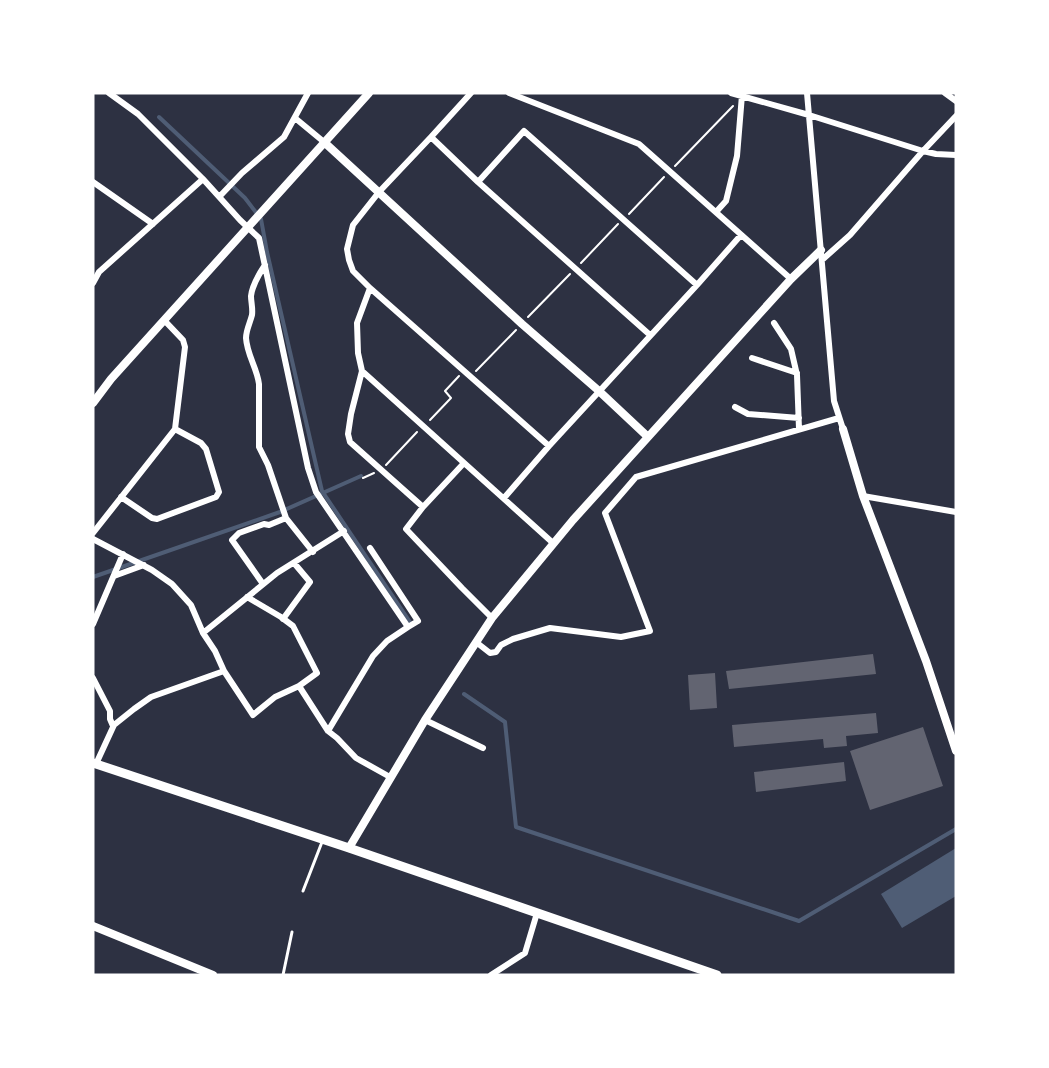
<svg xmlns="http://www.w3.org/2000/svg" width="1049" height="1068" viewBox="0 0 1049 1068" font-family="Signika,sans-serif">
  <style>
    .water { fill: #4f5d75 }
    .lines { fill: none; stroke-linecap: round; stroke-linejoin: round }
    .stream { stroke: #4f5d75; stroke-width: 4 }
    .building { fill: #626471 }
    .path { stroke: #fff; stroke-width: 2 }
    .service { stroke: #fff; stroke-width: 3 }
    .minor { stroke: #fff; stroke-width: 6 }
    .tertiary { stroke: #fff; stroke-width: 8 }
    .primary { stroke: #fff; stroke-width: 9 }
  </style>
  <rect width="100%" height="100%" fill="#2d3142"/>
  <!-- water -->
  <path class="water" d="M956,848V896L902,928L881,894Z"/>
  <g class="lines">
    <!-- stream -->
    <path class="stream" d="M159,117L245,198L261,219L267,252L322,491L410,622
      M93,577L280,512L361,476
      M464,694L505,722L516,827L799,921L956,829"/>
  </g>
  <!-- building -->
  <path class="building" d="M873,654L876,674L729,689L726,671Z
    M715,673L717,708L690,710L688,675Z
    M876,713L878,733L846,736L847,746L824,748L823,739L734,747L732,725Z
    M923,727L943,786L870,810L850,751Z
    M844,762L846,781L756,792L754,772Z"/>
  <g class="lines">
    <!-- path -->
    <path class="path" d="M675,166L733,106
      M629,214L664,177
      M581,263L618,224
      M528,317L570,274
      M476,371L516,330
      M430,420L451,398L445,391L459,376
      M386,465L417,432
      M363,478L374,473"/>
    <!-- service -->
    <path class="service" d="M303,891L322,842
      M283,975L292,932"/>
    <!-- minor -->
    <path class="minor" d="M109,93L138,114L203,179L240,220L259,238L308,468L316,492L408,627L387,641L373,656L328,731
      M509,93L639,144L791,279
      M731,93L809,115L923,151L936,154L956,155
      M807,93L834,401L843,429
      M945,93L956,101
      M295,118L324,142
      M431,137L471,93
      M93,182L153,224
      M478,182L524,131L697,285L549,446L504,498
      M220,196L242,173L284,137L308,93
      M716,212L726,201L737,156L742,95
      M822,260L850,235L923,151L956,116
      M265,265C259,274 252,286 251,296C251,302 253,309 252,315C250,323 246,330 246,338C247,355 257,368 259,384V447L268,465L286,518
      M93,283L99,272L203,179
      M697,285L741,235
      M370,288L357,323L358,353L362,371L351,414L348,434L350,442L423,507
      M774,323L791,349L797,375L799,429
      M752,358L797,373
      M362,371L553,543
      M735,407L748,414L799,418
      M549,446L370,288L353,271L349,260L347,249L353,225L379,192L431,137L478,182L650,335
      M464,463L423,507L406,529L462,588L492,618
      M863,496L956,512
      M121,497L152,518L157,519L216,497L219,492L206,449L201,443L175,429
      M93,533L175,429L185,347L183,340L164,320
      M93,539L152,570L172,584L191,605L203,633L215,651L224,671L253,715L275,697L299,686L328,731L337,738L356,758L390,777
      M370,548L418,621L408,627
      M114,576L144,565
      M263,584L232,540L239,533L264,524L269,525L286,518L313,552
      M247,597L281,617L293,626L317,673L299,686
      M283,619L310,582L294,563
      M93,624L123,554
      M203,633L277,573L344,531
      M476,642L490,653L496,652L501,645L513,639L550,628L621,637L650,631L605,513L636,477L839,418
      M93,678L110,711V719L113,726
      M425,720L483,748
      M96,764L114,725L134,709L151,697L224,671
      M491,975L525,953L537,913"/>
    <!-- tertiary -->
    <path class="tertiary" d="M324,142L522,324L599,391L648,437
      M93,403L111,379L369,93
      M843,429L863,496L926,661L956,751
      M349,848L425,720L492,618L573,520L791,279L821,250
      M93,926L213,975"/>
    <!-- primary -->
    <path class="primary" d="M93,763L349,848L717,975"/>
  </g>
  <!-- border -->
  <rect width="1049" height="1068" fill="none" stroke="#ffffff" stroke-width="189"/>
</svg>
